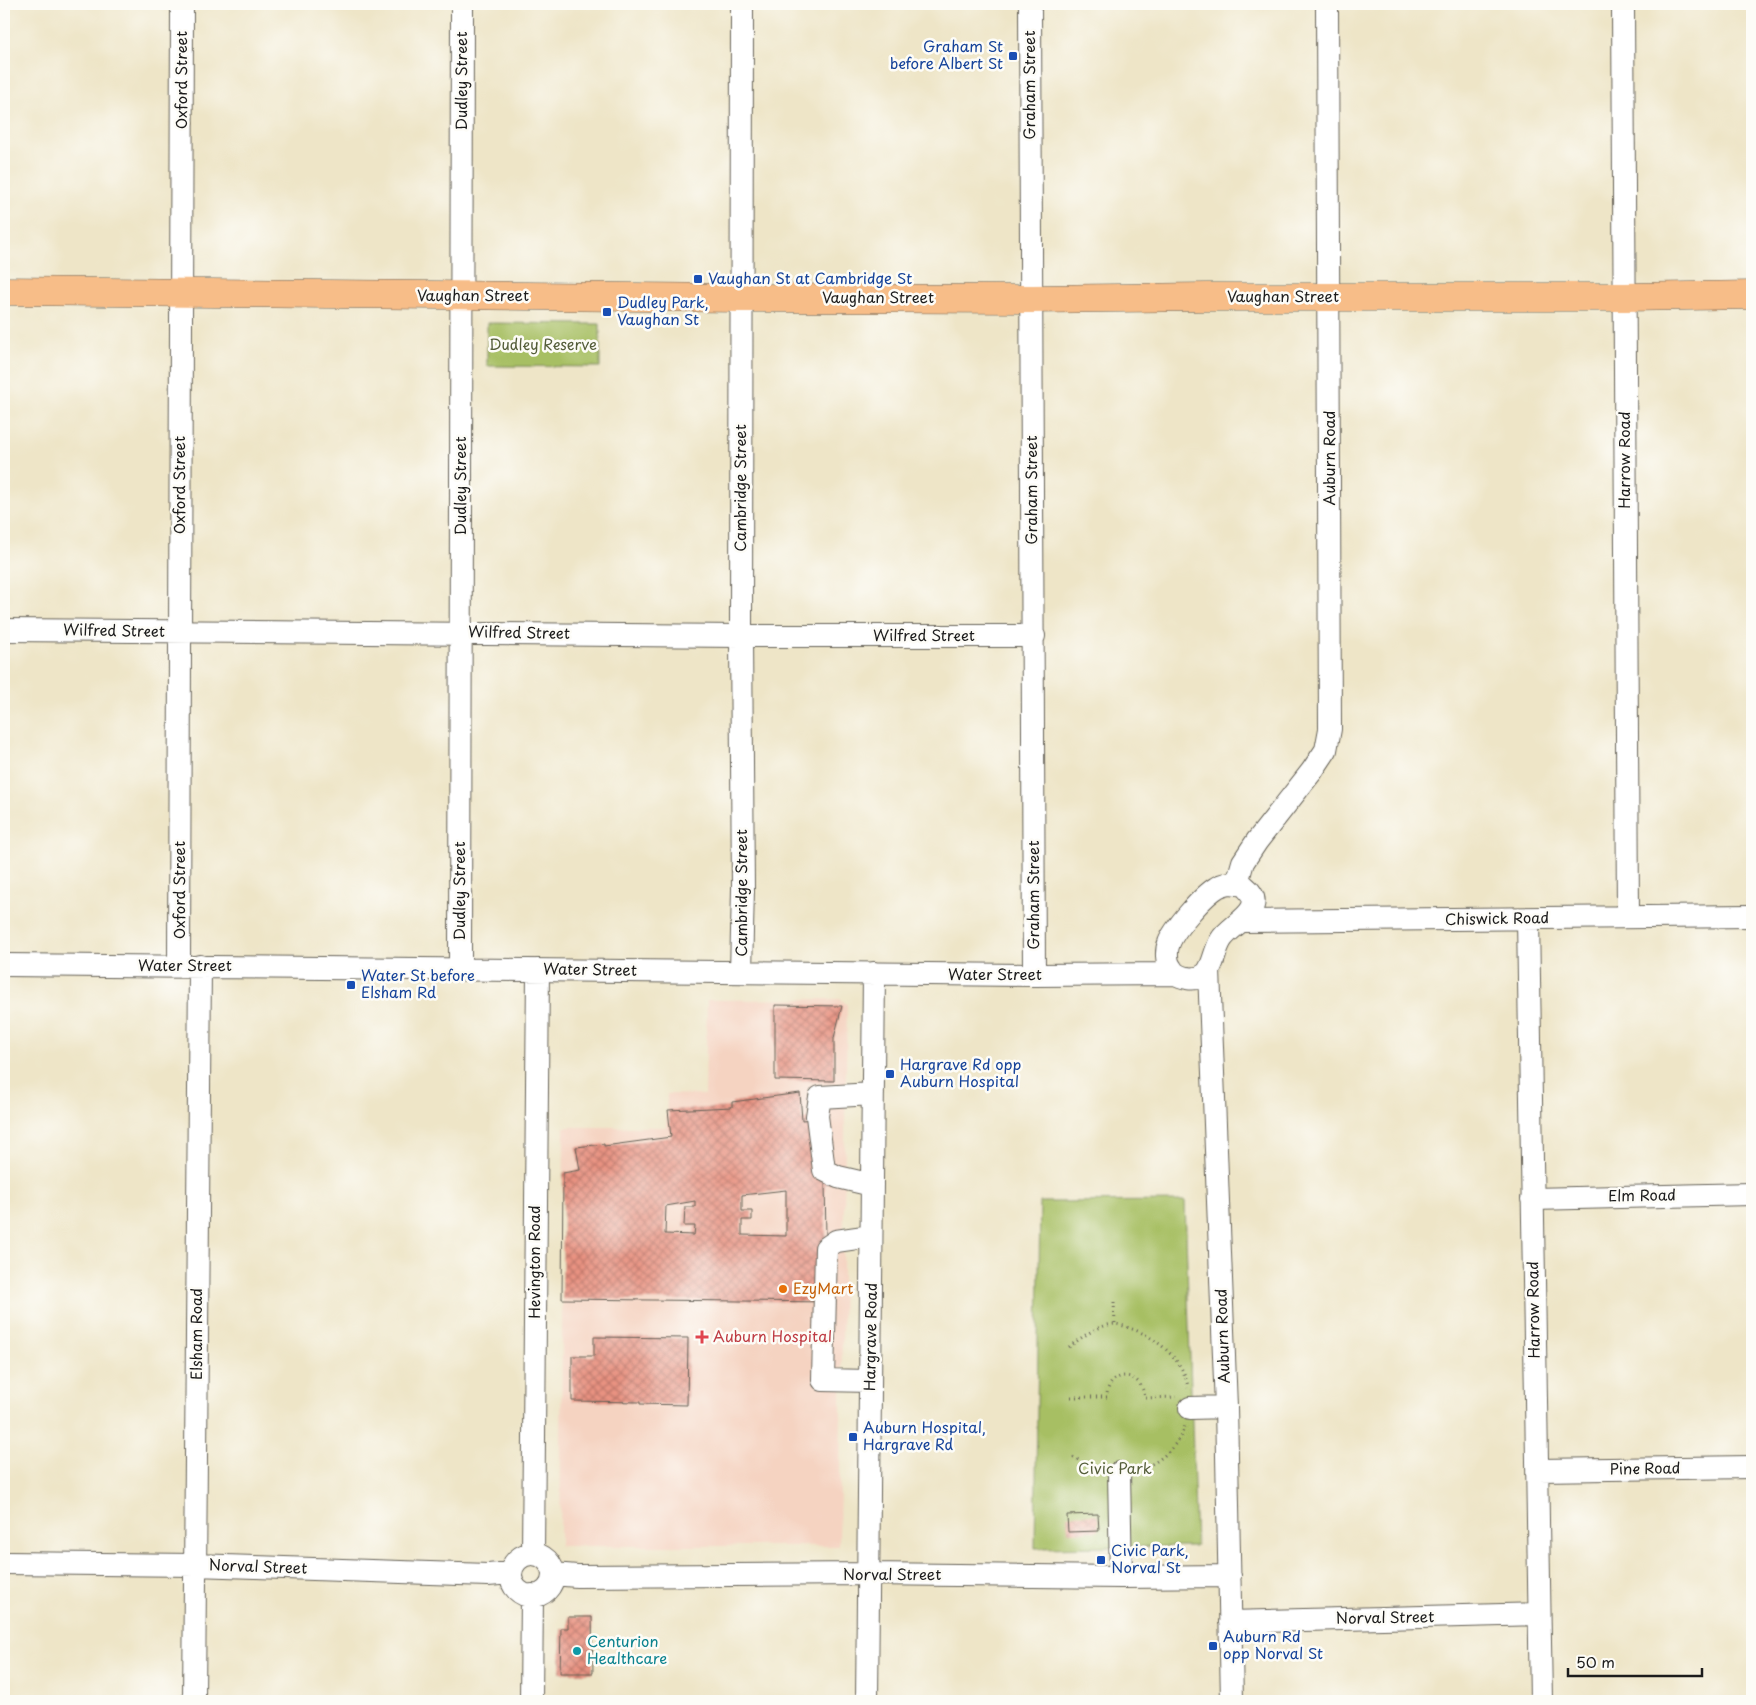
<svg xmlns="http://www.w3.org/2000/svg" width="1756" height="1705" viewBox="0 0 1756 1705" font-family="'Playpen Sans',sans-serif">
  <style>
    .built { fill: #f5d3c1 }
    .park { fill: #a7bf64; stroke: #626e40 }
    .building { fill: url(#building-cross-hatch); fill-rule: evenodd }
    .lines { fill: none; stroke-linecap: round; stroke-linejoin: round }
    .minor-casing { stroke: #666258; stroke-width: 24 }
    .major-casing { stroke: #666258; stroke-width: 29 }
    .path { stroke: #666258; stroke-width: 3; stroke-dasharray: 1 4; stroke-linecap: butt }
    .minor { stroke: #fff; stroke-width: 22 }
    .major { stroke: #f7bd88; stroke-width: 28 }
    .transit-dot { fill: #1a4fb4; stroke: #fdfcf7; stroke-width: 2 }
    .food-dot { fill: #e8710a; stroke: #fdfcf7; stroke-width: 2 }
    .health-dot { fill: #e0444e; stroke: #fdfcf7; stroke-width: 2 }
    .culture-dot { fill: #0f9aa8; stroke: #fdfcf7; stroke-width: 2 }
    .labels { text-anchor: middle; stroke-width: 5; stroke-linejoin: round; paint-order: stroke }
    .transit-label { font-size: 15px; fill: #164399; stroke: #fdfcf7; text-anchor: start }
    .street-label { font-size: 15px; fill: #1c1c1c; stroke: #fdfcf7 }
    .park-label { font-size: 15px; fill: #545d39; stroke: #fdfcf7 }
    .food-label { font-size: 15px; fill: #c56008; stroke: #fdfcf7; text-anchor: start }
    .health-label { font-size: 15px; fill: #be3a42; stroke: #fdfcf7; text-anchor: start }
    .culture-label { font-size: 15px; fill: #0d838f; stroke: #fdfcf7; text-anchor: start }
  </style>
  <defs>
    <pattern id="building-cross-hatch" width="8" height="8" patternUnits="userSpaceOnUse" patternTransform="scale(1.25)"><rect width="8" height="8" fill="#e89281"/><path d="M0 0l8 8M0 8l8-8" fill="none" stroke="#bb7669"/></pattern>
  </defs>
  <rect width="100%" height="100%" fill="#fdfcf7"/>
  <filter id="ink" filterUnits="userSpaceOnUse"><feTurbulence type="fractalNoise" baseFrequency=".02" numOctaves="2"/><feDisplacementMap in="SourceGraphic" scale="10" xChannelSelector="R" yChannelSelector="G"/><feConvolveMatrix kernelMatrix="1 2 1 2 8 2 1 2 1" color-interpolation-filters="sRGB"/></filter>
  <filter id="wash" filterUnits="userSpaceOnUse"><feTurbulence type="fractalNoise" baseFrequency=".0096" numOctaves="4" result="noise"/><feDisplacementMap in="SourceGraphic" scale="20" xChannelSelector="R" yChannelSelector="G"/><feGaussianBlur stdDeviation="1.12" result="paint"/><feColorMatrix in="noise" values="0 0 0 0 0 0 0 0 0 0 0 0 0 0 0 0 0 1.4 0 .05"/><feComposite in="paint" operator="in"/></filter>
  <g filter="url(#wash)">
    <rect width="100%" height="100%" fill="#eee5c7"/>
    <!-- built -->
    <path class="built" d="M840,999L847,1004L839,1546H560L564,1127H666L667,1094L705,1095L707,1000Z"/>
    <!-- park -->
    <path class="park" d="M487,323L600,324V367L487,366Z
      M1185,1201L1196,1546L1035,1548L1040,1202Z"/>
    <g id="blocks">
      <!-- building -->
      <path class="building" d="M775,1005L842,1006L834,1038V1081L775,1080Z
        M800,1093L802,1120L822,1118L831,1183L825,1184L826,1236L830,1302L562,1299L563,1173L580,1170L576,1147L604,1144V1146L671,1137L668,1110L732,1107V1102ZM786,1190V1236L742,1235V1220H752V1211H742V1195ZM695,1201V1207H685L684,1226H695L694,1235L665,1234L666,1206Z
        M594,1337L688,1338L687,1405L640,1404V1402L572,1401V1356H594Z
        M1098,1514L1099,1531L1068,1532L1067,1515Z
        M568,1617H592L593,1673H560L561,1628H568Z"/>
    </g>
  </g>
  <g filter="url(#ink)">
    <use href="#blocks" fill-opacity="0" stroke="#666258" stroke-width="1"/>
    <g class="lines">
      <defs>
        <path id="minor" d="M1030,4L1034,975
          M1623,4L1628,917
          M4,630L741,636H1034
          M1230,883L1243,885C1273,909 1231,923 1221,940C1211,956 1215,982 1187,978C1181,977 1174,974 1171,968C1166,962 1166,950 1169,943C1174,929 1203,896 1216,888C1220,885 1225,884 1230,883Z
          M1237,883L1243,862L1257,841L1312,771L1326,750L1330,729L1327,4
          M1528,919L1541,1701
          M1241,921L1752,916
          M4,965L1034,975L1176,974
          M179,966L182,4
          M460,969L462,4
          M1209,970L1226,1407L1232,1701
          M741,972L743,889L741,636L742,4
          M872,1185L838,1177L824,1170L817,1116L820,1097L873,1094
          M1532,1199L1752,1194
          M870,1381L823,1380L826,1248L836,1241L871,1236
          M1190,1408L1226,1407
          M1538,1470L1752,1467
          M1119,1473L1121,1577
          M533,1554L538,970
          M511 1575a21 21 0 1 1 42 0a21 21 0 1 1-42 0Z
          M4,1563L195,1565L488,1575L511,1573
          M553,1574L577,1576L868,1574L1121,1577L1230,1576
          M1230,1622L1539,1614
          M194,1701L200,966
          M531,1701L532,1595
          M867,1701L874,973"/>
        <path id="major" d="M4,291L741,298L1031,299L1207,297H1625L1752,295"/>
      </defs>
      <!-- minor casing -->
      <use href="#minor" class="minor-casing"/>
      <!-- major casing -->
      <use href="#major" class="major-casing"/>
      <!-- path -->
      <path class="path" d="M1114,1302L1115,1324
        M1069,1347C1082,1337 1096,1326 1114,1324C1118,1324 1124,1326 1129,1328C1154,1335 1185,1360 1188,1388
        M1071,1397H1107C1106,1372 1140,1366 1145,1398L1176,1397
        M1073,1457L1095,1469L1100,1470
        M1138,1470C1159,1463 1177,1448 1185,1426"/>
      <!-- minor -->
      <use href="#minor" class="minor"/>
      <!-- major -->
      <use href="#major" class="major"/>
    </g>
  </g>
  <!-- markers -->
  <g class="transit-dot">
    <rect x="1008" y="51" width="10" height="10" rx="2.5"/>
    <rect x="693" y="274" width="10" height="10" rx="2.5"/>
    <rect x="602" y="307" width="10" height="10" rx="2.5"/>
    <rect x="346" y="980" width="10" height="10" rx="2.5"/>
    <rect x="885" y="1069" width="10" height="10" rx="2.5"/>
    <rect x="848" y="1432" width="10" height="10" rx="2.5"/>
    <rect x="1096" y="1555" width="10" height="10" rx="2.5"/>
    <rect x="1208" y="1641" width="10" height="10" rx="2.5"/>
  </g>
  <circle class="food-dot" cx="783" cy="1289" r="5"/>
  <path class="health-dot" d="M699.5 1329.5h5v5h5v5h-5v5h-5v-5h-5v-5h5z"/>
  <circle class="culture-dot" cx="577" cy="1651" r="5"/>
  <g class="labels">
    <!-- transit labels -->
    <g class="transit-label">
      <text x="1003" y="52" text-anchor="end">Graham St<tspan x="1003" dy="17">before Albert St</tspan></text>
      <text x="708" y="284">Vaughan St at Cambridge St</text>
      <text x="617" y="308">Dudley Park,<tspan x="617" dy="17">Vaughan St</tspan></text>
      <text x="361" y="981">Water St before<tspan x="361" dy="17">Elsham Rd</tspan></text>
      <text x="900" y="1070">Hargrave Rd opp<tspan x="900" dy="17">Auburn Hospital</tspan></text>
      <text x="863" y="1433">Auburn Hospital,<tspan x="863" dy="17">Hargrave Rd</tspan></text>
      <text x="1111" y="1556">Civic Park,<tspan x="1111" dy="17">Norval St</tspan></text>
      <text x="1223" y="1642">Auburn Rd<tspan x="1223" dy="17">opp Norval St</tspan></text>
    </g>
    <!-- street labels -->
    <g class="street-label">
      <text transform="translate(182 80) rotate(-90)" y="5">Oxford Street</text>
      <text transform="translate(462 81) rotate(-90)" y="5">Dudley Street</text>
      <text transform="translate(1030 85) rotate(-90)" y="5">Graham Street</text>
      <text x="473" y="301">Vaughan Street</text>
      <text x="1283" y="302">Vaughan Street</text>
      <text x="878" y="303">Vaughan Street</text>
      <text transform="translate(1330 458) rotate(-90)" y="5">Auburn Road</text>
      <text transform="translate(1625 460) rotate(-90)" y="5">Harrow Road</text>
      <text transform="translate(180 485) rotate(-90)" y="5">Oxford Street</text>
      <text transform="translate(461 486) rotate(-90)" y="5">Dudley Street</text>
      <text transform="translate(741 488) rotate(-90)" y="5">Cambridge Street</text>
      <text transform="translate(1032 490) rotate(-90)" y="5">Graham Street</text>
      <text transform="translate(114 631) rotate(1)" y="5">Wilfred Street</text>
      <text transform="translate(519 633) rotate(1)" y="5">Wilfred Street</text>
      <text x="924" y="641">Wilfred Street</text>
      <text transform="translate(180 890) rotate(-90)" y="5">Oxford Street</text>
      <text transform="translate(460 891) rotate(-90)" y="5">Dudley Street</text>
      <text transform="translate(742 893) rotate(-90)" y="5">Cambridge Street</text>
      <text transform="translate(1034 895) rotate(-90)" y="5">Graham Street</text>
      <text transform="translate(1497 919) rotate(-1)" y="5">Chiswick Road</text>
      <text x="185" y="971">Water Street</text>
      <text transform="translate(590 970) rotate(1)" y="5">Water Street</text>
      <text x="995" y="980">Water Street</text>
      <text transform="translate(1642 1196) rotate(-1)" y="5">Elm Road</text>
      <text transform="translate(535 1262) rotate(-90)" y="5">Hevington Road</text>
      <text transform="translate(1534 1310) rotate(-91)" y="5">Harrow Road</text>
      <text transform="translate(197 1334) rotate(-90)" y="5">Elsham Road</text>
      <text transform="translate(1223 1336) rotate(-92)" y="5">Auburn Road</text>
      <text transform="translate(871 1337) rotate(-89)" y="5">Hargrave Road</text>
      <text transform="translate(1645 1469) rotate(-1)" y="5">Pine Road</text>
      <text transform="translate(258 1567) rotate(2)" y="5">Norval Street</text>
      <text x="892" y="1580">Norval Street</text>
      <text transform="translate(1385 1618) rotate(-1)" y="5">Norval Street</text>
    </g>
    <!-- park labels -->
    <g class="park-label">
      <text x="543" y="350">Dudley Reserve</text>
      <text x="1115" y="1474">Civic Park</text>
    </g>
    <!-- food labels -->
    <g class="food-label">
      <text x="793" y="1294">EzyMart</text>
    </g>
    <!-- health labels -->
    <g class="health-label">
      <text x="713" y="1342">Auburn Hospital</text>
    </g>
    <!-- culture labels -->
    <g class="culture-label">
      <text x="587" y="1647">Centurion<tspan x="587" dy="17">Healthcare</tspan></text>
    </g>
  </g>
  <!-- margin -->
  <rect width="1756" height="1705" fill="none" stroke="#fdfcf7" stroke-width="20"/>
  <!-- scale -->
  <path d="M1568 1668v8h134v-8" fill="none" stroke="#1c1c1c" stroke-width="2.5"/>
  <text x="1576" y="1668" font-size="15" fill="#1c1c1c" stroke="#fdfcf7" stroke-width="4" paint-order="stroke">50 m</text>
</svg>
